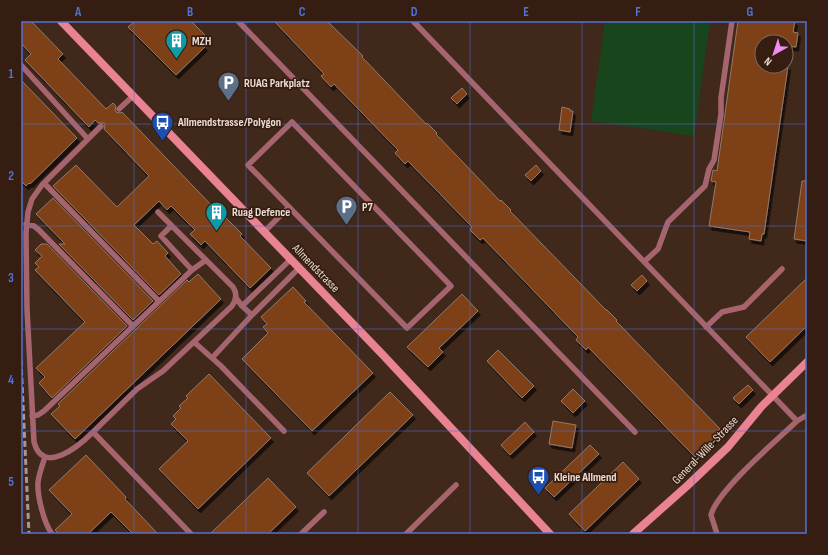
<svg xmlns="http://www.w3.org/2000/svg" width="828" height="555" viewBox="0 0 828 555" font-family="'Sofia Sans Condensed',sans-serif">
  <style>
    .green { fill: #19451d }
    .building { fill: #7e3f15; stroke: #957969; filter: url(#shadow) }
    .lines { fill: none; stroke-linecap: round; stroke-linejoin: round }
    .lane { stroke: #a6656e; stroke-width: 5.5 }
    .secondary { stroke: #e98292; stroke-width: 8 }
    .rail { stroke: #aa978d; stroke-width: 3; stroke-dasharray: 6 3; stroke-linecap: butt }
    .grid { fill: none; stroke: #5172d7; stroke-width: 1; stroke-opacity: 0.55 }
    .labels { text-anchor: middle; stroke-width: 3.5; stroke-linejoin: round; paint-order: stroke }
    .poi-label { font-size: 12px; font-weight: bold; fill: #ecdcd4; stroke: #351e11; text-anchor: start }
    .street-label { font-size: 12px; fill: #ecdcd4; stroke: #351e11 }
    .neatline { fill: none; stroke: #5172d7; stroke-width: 1.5 }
    .grid-label { font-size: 13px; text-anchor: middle; font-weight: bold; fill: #5172d7 }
  </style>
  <defs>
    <filter id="shadow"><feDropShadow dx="2.5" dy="4" stdDeviation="0" flood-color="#0009"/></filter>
  </defs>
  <rect width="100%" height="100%" fill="#40281b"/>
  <!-- green -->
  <path class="green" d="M605,21H710L694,136L591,121Z"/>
  <!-- building -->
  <path class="building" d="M21,21H31L63,54L58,59L106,109L113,103L116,106L115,110L116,112L120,113L122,112L216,210L217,209L242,234L240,236L271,268L250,288L205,241L201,245L190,234L195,230L171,206L167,210L159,201L134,225L153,244L157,241L168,253L165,256L181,274L159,295L53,186L76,165L117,207L149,176L104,129L105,125L104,123H98L95,120L89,127L25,60L31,54L21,43Z
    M135,21H191L205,35L199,41L205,47L176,75L128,27Z
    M274,21H327L363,56L362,57L426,124L427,123L437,133L436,134L500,201L501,200L511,210L510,211L606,310H607L617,320L616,321L720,429L715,433L717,436L695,457L588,347L586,350L576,340L578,337L483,238L480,240L470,230L472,227L408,161L405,164L395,153L398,150L334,84L331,87L321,76L324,74Z
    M738,21H795L793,32L798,33L796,47L786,46V42H762V66H788L764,234H762L761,241L749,239L750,232L709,226L716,182L711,181L713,170L717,171Z
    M21,80L77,138L30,184L29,183L26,186L21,181Z
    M462,88L467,94L457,104L451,98Z
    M562,107L570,109V111H573L570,132L559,130Z
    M536,165L541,171L531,181L525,175Z
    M802,181H807V241L794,239Z
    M53,198L153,301L133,320L59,244H65L36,214Z
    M41,244H47L127,326L52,398L39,383L45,377L36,368L85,322L35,270L39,267L35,263L42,256L35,250Z
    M198,274L221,299L75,439L51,414L60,406L58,404L187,280L189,282Z
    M642,275L647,281L637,291L631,285Z
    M807,278V326L770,362L746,337Z
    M293,287L306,301L304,302L373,373L312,431L242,359L268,333L263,327L267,324L261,317Z
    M462,294L478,311L439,348L443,352L428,367L407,347Z
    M498,350L534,386L522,398L487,361Z
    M209,374L271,438L198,509L159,469L188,441L171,424L176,419L173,416L181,408L179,406L188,398L186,396Z
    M748,385L753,390L739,404L733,398Z
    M573,389L585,401L573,413L561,401Z
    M390,392L413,415L329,496L307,473Z
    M553,421L576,425L572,448L549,444Z
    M525,422L534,432L510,455L501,445Z
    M590,445L599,454L554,497L545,488Z
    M86,455L126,497L125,499L158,534H133L111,512L88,534H59L55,530L72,514L49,490Z
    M623,462L639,479L585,531L569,514Z
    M268,478L296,507L268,534H210Z"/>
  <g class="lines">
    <!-- lane -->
    <path class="lane" d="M238,21L635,432
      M413,21L797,421
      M21,65L88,139
      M119,109L133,96
      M101,126L42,185L32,199L28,212L26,233L27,309L34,442C43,476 79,446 93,432L191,534
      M44,183L159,301
      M26,224L34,226L39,230L133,326
      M171,226L161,236L192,270
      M264,232L289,207L248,165L292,122L451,286L407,328L289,207
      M645,261L658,249L668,222L705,186L709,169L714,160L721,114V98L732,21
      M236,298L242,306L291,259
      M252,315L299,268
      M706,327L722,312L744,307L782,269
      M194,342L221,366L284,431
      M212,358L252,315L242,306
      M32,416L38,415L44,411L192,270L206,260
      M93,432L137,389L163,371L232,306C237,299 237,293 233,287L158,212
      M45,457C42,466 39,474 38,482C37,496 44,523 52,534
      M301,534L324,512
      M406,534L456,485
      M717,534L711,515C717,491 777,440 797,421L807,415"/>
    <!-- secondary -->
    <path class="secondary" d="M61,21L383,355L550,534
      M633,534L687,486L728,447L761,407L807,362"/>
    <!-- rail -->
    <path class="rail" d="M21,360L29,534"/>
  </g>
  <!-- grid -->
  <path class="grid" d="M134,21V534M246,21V534M358,21V534M470,21V534M582,21V534M694,21V534M21,124H807M21,226H807M21,329H807M21,431H807"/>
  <!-- icons -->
  <defs>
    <symbol id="building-pin" viewBox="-11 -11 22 30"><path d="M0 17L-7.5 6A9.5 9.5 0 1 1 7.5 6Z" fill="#0f9aa8" stroke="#351e11"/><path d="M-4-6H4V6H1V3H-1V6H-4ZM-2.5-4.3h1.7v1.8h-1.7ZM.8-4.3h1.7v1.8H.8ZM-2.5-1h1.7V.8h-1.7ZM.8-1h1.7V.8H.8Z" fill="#fff"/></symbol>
    <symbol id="parking-pin" viewBox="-11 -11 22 30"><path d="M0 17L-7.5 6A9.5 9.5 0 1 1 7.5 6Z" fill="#5c6f8a" stroke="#351e11"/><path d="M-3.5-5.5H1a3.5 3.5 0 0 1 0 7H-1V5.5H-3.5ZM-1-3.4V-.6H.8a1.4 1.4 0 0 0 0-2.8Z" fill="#fff"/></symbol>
    <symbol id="bus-pin" viewBox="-11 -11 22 30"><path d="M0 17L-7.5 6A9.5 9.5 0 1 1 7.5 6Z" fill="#1a4fb4" stroke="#351e11"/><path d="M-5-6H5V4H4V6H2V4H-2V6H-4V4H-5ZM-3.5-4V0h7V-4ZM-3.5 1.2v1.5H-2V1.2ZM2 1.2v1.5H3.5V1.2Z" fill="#fff"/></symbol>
  </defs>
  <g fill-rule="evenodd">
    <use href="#building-pin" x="164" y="28" width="25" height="34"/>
    <use href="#parking-pin" x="216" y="70" width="25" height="34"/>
    <use href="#bus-pin" x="150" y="110" width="25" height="34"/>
    <use href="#parking-pin" x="334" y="194" width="25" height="34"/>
    <use href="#building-pin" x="204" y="200" width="25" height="34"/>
    <use href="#bus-pin" x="526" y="464" width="25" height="34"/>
  </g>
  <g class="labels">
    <!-- poi labels -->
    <g class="poi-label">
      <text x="192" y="45">MZH</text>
      <text x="244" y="87">RUAG Parkplatz</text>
      <text x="178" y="126">Allmendstrasse/Polygon</text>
      <text x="362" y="211">P7</text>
      <text x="232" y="216">Ruag Defence</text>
      <text x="554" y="481">Kleine Allmend</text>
    </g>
    <!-- street labels -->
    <g class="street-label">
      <text transform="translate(316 268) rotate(46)" y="4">Allmendstrasse</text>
      <text transform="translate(705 450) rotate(-46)" y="4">General-Wille-Strasse</text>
    </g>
  </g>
  <!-- border -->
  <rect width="828" height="555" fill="none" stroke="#351e11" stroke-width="44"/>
  <!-- north arrow -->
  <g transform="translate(774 54) rotate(219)"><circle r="19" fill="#351e11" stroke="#7e6a5f"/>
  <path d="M0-3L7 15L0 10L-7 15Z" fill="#f18af4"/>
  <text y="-6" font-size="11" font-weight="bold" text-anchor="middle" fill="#ecdcd4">N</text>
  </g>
  <rect x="22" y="22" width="784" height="511" class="neatline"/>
  <g class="grid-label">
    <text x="78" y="16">A</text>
    <text x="190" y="16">B</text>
    <text x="302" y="16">C</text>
    <text x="414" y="16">D</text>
    <text x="526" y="16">E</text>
    <text x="638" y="16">F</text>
    <text x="750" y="16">G</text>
    <text x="11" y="78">1</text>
    <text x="11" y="180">2</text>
    <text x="11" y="282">3</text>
    <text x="11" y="384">4</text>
    <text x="11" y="486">5</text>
  </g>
</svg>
